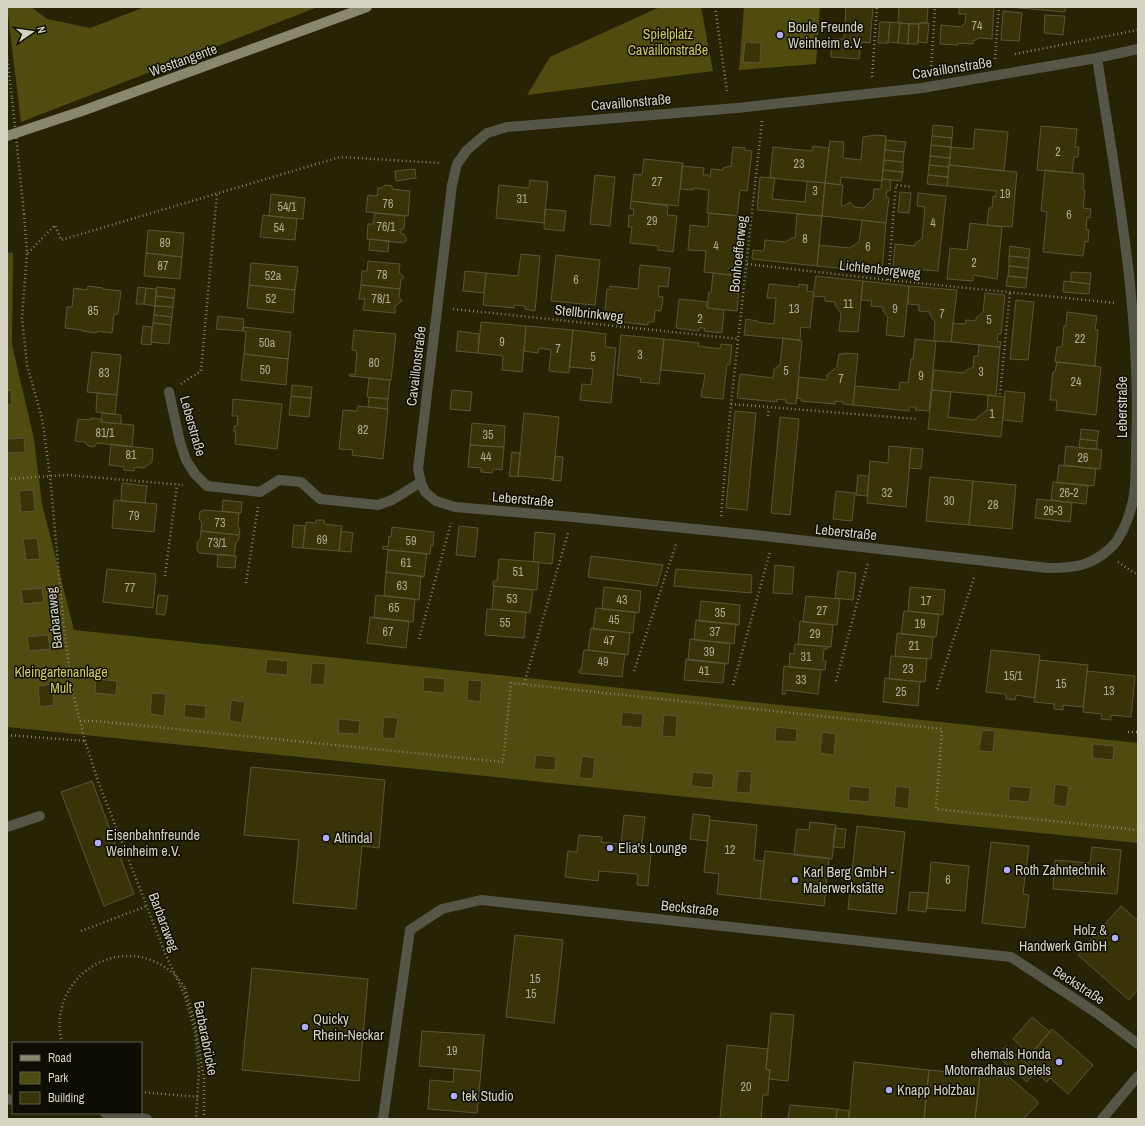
<svg xmlns="http://www.w3.org/2000/svg" width="1145" height="1126" viewBox="0 0 1145 1126" font-family="'Archivo Narrow',sans-serif">
  <style>
    .green { fill: #504c10 }
    .building { fill: #383407; stroke: #585637 }
    .lines { fill: none; stroke-linecap: round; stroke-linejoin: round }
    .path { stroke: #84826a; stroke-width: 2.5; stroke-dasharray: 1 3; stroke-linecap: butt }
    .street { stroke: #565648; stroke-width: 10 }
    .primary { stroke: #89886c; stroke-width: 10 }
    .path-bridge { stroke: #84826a; stroke-width: 2.5; stroke-dasharray: 1 3; stroke-linecap: butt }
    .poi-dot { fill: #b0aefa; stroke: #0e0d03; stroke-width: 1.5 }
    .labels { text-anchor: middle; stroke-width: 3; stroke-linejoin: round; paint-order: stroke }
    .number-label { font-size: 12px; fill: #aeac94 }
    .poi-label { font-size: 14px; fill: #d5d4c3; stroke: #0e0d03; text-anchor: start }
    .park-label { font-size: 14px; fill: #d4cc5d; stroke: #0e0d03 }
    .street-label { font-size: 14px; fill: #d5d4c3; stroke: #0e0d03 }
  </style>
  <rect width="100%" height="100%" fill="#272405"/>
  <!-- green -->
  <path class="green" d="M7,7H31L47,19L90,28L145,7H318L21,122Z
    M660,7H701L713,71L527,95L550,57Z
    M744,7H820L816,64L739,70Z
    M13,252L12,345L34,439L42,504L74,630L1138,743V843L7,727V253Z"/>
  <!-- building -->
  <path class="building" d="M846,7H873L870,43L861,42L859,59L831,57L832,39H844Z
    M899,7H928L927,23H919V24L898,23Z
    M959,7H994L992,39L979,38L973,41V44L958,43V45L940,44L941,25L961,27L965,23L966,14H959Z
    M1008,7H1065V12Z
    M1003,11L1022,13L1019,41L1001,40Z
    M1045,15L1065,16L1063,35L1044,33Z
    M880,22H890L888,43H878Z
    M890,22L900,23L898,43L888,42Z
    M900,23L909,24L908,44L898,43Z
    M919,23H929L927,43L918,42Z
    M909,24H919L918,44H908Z
    M745,42L761,43L760,63L743,62Z
    M933,125L953,127L952,138L932,136Z
    M1041,126L1077,129L1075,147H1079L1078,157H1074L1072,173L1037,170Z
    M975,129L1008,132L1004,171L949,165L951,147L973,149Z
    M875,135L886,136L882,181L841,177L840,185L825,183L830,141L844,142L843,158L861,160L863,137Z
    M932,136L952,138L951,147L931,145Z
    M886,140L906,142L904,152L885,150Z
    M931,145L951,147L950,158L930,156Z
    M813,146L829,148L825,183L770,178L773,147L812,151Z
    M733,147L745,148L744,150L752,151L747,191L740,190L737,216L707,213L709,190L693,188V190L680,189L682,166L704,168L703,176L707,174L710,177L711,169L723,170V168L731,166Z
    M885,150L904,152L903,162L884,160Z
    M930,156L950,158L949,167L929,165Z
    M644,159L683,163L678,206L631,201L634,174L642,175Z
    M884,160L903,162V172L883,170Z
    M929,165L949,167L948,177L928,175Z
    M949,165L1017,172L1012,227L987,225L989,208H992L993,196L996,197V191L947,186Z
    M415,169L416,178L396,181L395,171Z
    M883,170L903,172L901,181L882,179Z
    M1045,170L1084,174L1083,190H1085L1083,208L1091,209L1090,218L1087,217L1086,230H1089L1088,242L1085,241L1083,256L1043,252L1047,212L1041,211Z
    M595,175L615,177L610,226L590,224Z
    M928,175L948,177L947,186L927,184Z
    M760,177L775,178L772,199L805,202L807,181L825,183L822,216L757,210Z
    M882,179L891,180L890,191L887,190L886,197L889,198L886,223L822,216L825,183L843,185L841,205L844,206L850,202L855,207L864,208L873,199L874,189H881Z
    M530,180L548,182L544,223L496,218L499,185L529,188Z
    M385,185L392,186V189L410,191L408,216L366,212L368,195L377,196L378,188H382Z
    M900,192L911,193L909,213L898,212Z
    M918,193L946,196L938,271L893,267L895,244L915,246V243L922,239L925,207L917,206Z
    M271,194L305,198L303,219L269,216Z
    M631,201L668,206L667,215L677,216L673,252L658,250V246L630,243L632,227H628L629,215L633,216L634,209H630Z
    M545,209L566,211L564,231L544,229Z
    M375,213L405,216L404,229H401V234H404L406,238V241L403,243L367,239L368,224H373Z
    M709,213L740,216L737,241L744,242L740,276L704,272L706,251L688,250L690,225L708,227Z
    M797,214L822,216L817,266L752,259L753,250L764,251L765,240L785,242L792,238H795Z
    M263,215L297,219L295,240L260,237Z
    M862,220L886,223L882,272L817,266L819,245L850,248L857,243H859Z
    M970,223L1002,227L997,279L973,275V281L947,279L950,248L967,250Z
    M148,230L184,233L182,257L146,253Z
    M370,239L389,241L388,252L369,250Z
    M1010,246L1030,249L1029,258L1009,256Z
    M146,253L182,257L180,279L144,276Z
    M521,254L540,256L535,311L525,309V306L514,305V308L483,305L486,273L518,276Z
    M556,255L600,260L595,305L551,301Z
    M1009,256L1029,258L1028,268L1009,266Z
    M368,261L400,264L399,272L404,277L401,280L400,289L361,285L362,271H367Z
    M251,263L298,267L295,290L249,285Z
    M640,265L670,268L668,287L659,286L658,296L663,297L661,311L655,310L654,322H648V325L604,320L607,289L610,290V286L638,289Z
    M1009,266L1028,268L1027,278L1008,276Z
    M465,271L486,273L484,293L463,291Z
    M1071,272L1091,273L1090,284L1071,282Z
    M713,273L740,276L737,311L707,308L709,292L711,293Z
    M816,276L863,281L858,332L839,331L841,313L835,305V302L825,301V297L813,296Z
    M1008,276L1027,278L1026,288L1006,286Z
    M863,281L909,286L904,337L886,335L888,317L883,311V307L871,306L872,301L861,300Z
    M1064,281L1090,284L1089,294L1063,292Z
    M769,284L799,287V284L808,285L807,291L814,292L810,328L801,327L800,340L744,335L746,319L757,321V322L774,324L776,298H767Z
    M249,285L295,290L293,313L247,308Z
    M361,285L400,289L399,297L402,301L395,306V313L363,310L365,299H359Z
    M88,286L103,288V289L121,291L118,314H114L112,333L97,331L96,333L82,331V330L65,328L67,307H72L74,288L87,290Z
    M909,286L957,290L951,342L934,341L935,322L930,315V312L919,311V305L908,304Z
    M138,287L146,288L144,304H136Z
    M157,287L175,289L174,298L156,296Z
    M146,288L156,289L155,306L144,304Z
    M985,293L1005,295L1001,334H998L997,341L1001,342L1000,347L951,342L953,323L965,324L966,320L976,321V318L983,312Z
    M156,296L174,298L173,307L155,306Z
    M679,299L707,302V308L724,310L722,333L704,331L705,328H699V331L676,328Z
    M1016,300L1034,302L1028,360L1010,359Z
    M155,306L173,307L172,317L154,315Z
    M1067,312L1097,316L1095,330H1098L1095,366L1055,362L1057,347H1062L1064,326H1066Z
    M154,315L172,317L171,325L153,323Z
    M218,316L244,319L243,331L216,329Z
    M481,322L526,326L522,372L502,370L503,356L478,353Z
    M153,323L171,325L169,344L151,342Z
    M143,326L152,327L151,345L141,344Z
    M526,326L573,330L569,373L549,371L551,350L539,348L538,353L524,351Z
    M243,327L291,332L288,359L244,354L246,332L243,331Z
    M354,330L396,334L391,380L349,376L350,374L355,375L357,351L352,350Z
    M573,330L606,334L605,347L616,348L611,403L580,400L582,384L591,385L593,369L569,367Z
    M458,331L479,334L478,353L456,351Z
    M621,335L664,339L659,384L640,382L641,378L617,375Z
    M783,338L802,341L796,404L786,403V400L777,399V402L737,398L740,374L773,378L774,369L780,365Z
    M664,339L699,343L698,346L720,349L721,344L732,345L730,365L727,364L723,399L701,397L702,388H703L705,374L661,370Z
    M915,339L936,341L929,411L915,410L916,407H909V411L853,405L855,386L899,390L900,382L908,383L911,359L913,360Z
    M979,345L1000,347L996,396L932,390L934,370L963,373L970,368H973L974,356H978Z
    M92,352L121,355L117,395L87,392Z
    M844,353L858,354L853,405L843,404V402L835,401V404L801,401L802,399L797,398L799,377L827,380V375L837,367L839,354H844Z
    M244,354L288,359L286,385L241,380Z
    M1057,362L1101,367L1096,415L1056,410L1057,400H1050L1053,372H1055Z
    M369,378L390,380L388,399L367,397Z
    M292,385L312,387L311,398L291,396Z
    M11,390L12,404L7,405V391Z
    M452,390L472,392L470,411L450,409Z
    M932,390L951,392L948,417L974,420L987,410L988,395L1005,397L1001,437L928,429Z
    M1005,391L1025,393L1022,422L1003,420Z
    M97,393L117,395L115,414L96,412Z
    M291,396L311,398L309,417L289,415Z
    M369,397L388,399L387,409L368,407Z
    M233,399L282,404L277,449L235,444L236,432H234V426H237L238,416H232Z
    M358,406L388,409L383,459L352,455L353,450L339,449L343,410L357,411Z
    M735,411L756,413L747,510L726,508Z
    M102,413L121,415V424L101,422Z
    M524,413L559,417L553,479L518,476Z
    M780,417L799,419L790,515L771,513Z
    M91,418L101,419V422L134,425L132,447L97,443L94,447L88,446L85,442L75,441L78,419L91,420Z
    M472,423L505,426L504,447L470,445Z
    M1081,429L1099,431L1097,441L1080,439Z
    M24,438L25,452L7,453V439Z
    M1080,439L1097,441V449L1079,448Z
    M111,444L153,449L152,462L144,468L135,467L134,471L124,470V467L109,465Z
    M470,445L504,447L502,470L493,469L492,473L481,472V468L468,467Z
    M889,446L911,448L906,507L867,503L870,461L888,463Z
    M1066,446L1102,450L1100,469L1064,465Z
    M911,448L923,449L921,469L909,468Z
    M512,452L520,453L518,476L519,477L509,476Z
    M555,456L563,457L561,481L551,480V479H553Z
    M1059,465L1096,469L1094,486L1057,482Z
    M858,475L869,476L867,496L856,495Z
    M930,477L973,481L969,525L926,521Z
    M973,481L1016,485L1012,529L969,525Z
    M1053,482L1088,486L1086,504L1051,500Z
    M122,483L147,486L145,503L121,501Z
    M33,490L35,511L21,512L19,491Z
    M836,491L855,493L852,521L833,519Z
    M1037,499L1072,503L1070,522L1035,518Z
    M114,500L157,504L154,532L112,528Z
    M223,500L242,502L241,513L222,511Z
    M204,510L239,513L238,525L240,530L239,535L201,531L202,522L199,519L200,512Z
    M316,520H324V524L342,526L339,551L303,548L306,522L316,523Z
    M294,525L305,526L303,548L292,547Z
    M459,526L478,528L475,557L456,555Z
    M392,527L434,532L433,546L431,545L430,554L383,549V546L388,547L389,536L391,537Z
    M201,531L239,535V539L236,543L234,556L199,553L197,549V542L200,539Z
    M341,531L353,533L351,552L339,551Z
    M535,532L555,534L552,564L533,562Z
    M37,538L40,559L26,560L23,539Z
    M388,550L427,554L424,577L386,572Z
    M218,554L236,556L235,568L217,567Z
    M591,556L663,565L657,586L588,577Z
    M499,559L539,562L537,590L493,586V581H497Z
    M775,565L794,567L792,594L773,593Z
    M107,569L156,574L153,608L103,602Z
    M676,569L752,575L751,593L674,586Z
    M838,571L856,573L853,600L835,598Z
    M386,572L421,576L419,600L384,596Z
    M494,586L533,590L530,613L492,609Z
    M604,587L641,591L639,613L602,609Z
    M910,587L945,590L943,615L908,611Z
    M42,588L44,602L23,604L21,590Z
    M158,595L168,596L165,615L156,614Z
    M376,595L415,599L413,622L374,618Z
    M806,596L840,599L837,625L803,622Z
    M701,601L740,605L739,625L699,621Z
    M596,608L635,612L633,633L593,629Z
    M487,609L526,612L524,638L485,635Z
    M904,611L939,614L936,637L901,634Z
    M370,617L409,621L406,648L367,643Z
    M696,620L736,624L734,644L694,640Z
    M800,621L833,625L831,647L798,644Z
    M591,628L630,633L628,655L588,650Z
    M897,633L933,637L931,659L895,656Z
    M48,635L50,649L29,651L27,637Z
    M690,639L730,643L728,664L688,660Z
    M795,644L828,647L827,649H824L823,661H826L825,670L789,667L790,653L794,654Z
    M584,650L625,654L622,677L579,673V670H581Z
    M991,650L1040,655L1035,698L1016,695L1015,700L1006,699V694L986,692Z
    M891,656L927,659L925,682L889,679Z
    M267,659L288,661L287,675L265,673Z
    M686,659L725,663L723,683L684,680Z
    M1039,660L1088,665L1083,707L1063,705V710L1054,709V704L1034,702Z
    M312,663L326,664L324,685L310,684Z
    M784,666L821,670L818,694L786,690L785,694H782Z
    M1087,671L1135,676L1131,717L1111,715V720L1101,719L1102,714L1083,712Z
    M424,677L445,679L444,693L423,691Z
    M885,678L920,682L918,706L883,702Z
    M96,679L117,681L116,695L95,693Z
    M468,680L482,681L480,702L467,700Z
    M52,684L54,705L40,707L38,686Z
    M152,693L166,694L164,716L150,714Z
    M231,700L245,702L242,723L229,721Z
    M185,704L206,706L205,719L184,717Z
    M622,712L643,714L642,728L621,726Z
    M664,715L677,716L676,737L662,736Z
    M384,717L398,718L395,739L382,738Z
    M339,719L360,721L359,734L338,733Z
    M776,727L797,729L796,742L775,741Z
    M982,730L995,731L993,752L979,751Z
    M822,732L836,734L834,755L820,753Z
    M1093,744L1114,746L1113,760L1092,758Z
    M536,755L556,757L555,770L534,769Z
    M582,756L595,758L593,779L579,778Z
    M251,767L385,780L379,848L362,846L356,909L293,903L299,840L244,835Z
    M738,771L752,772L750,793L736,792Z
    M693,772L714,774L712,788L691,786Z
    M92,781L134,894L104,906L61,792Z
    M1055,784L1069,786L1066,807L1053,805Z
    M850,786L870,788L869,802L848,800Z
    M896,786L910,788L908,809L894,807Z
    M1010,786L1031,788L1029,802L1008,800Z
    M693,814L710,816L707,841L690,839Z
    M624,815L645,817L641,852L651,853L648,886L637,885L638,874L599,871L598,881L565,877L568,851L577,852L579,835L602,837L601,842L621,844Z
    M710,820L757,825L754,860L764,861L760,899L717,894L719,874L704,872Z
    M810,822L836,825L832,859L794,855L797,829L809,830Z
    M857,826L905,832L896,914L848,909Z
    M835,828L846,829L844,848L833,847Z
    M991,842L1029,846L1023,894L1029,895L1025,928L982,923Z
    M1092,847L1121,850L1117,894L1053,889L1055,860L1090,863Z
    M765,851L829,858L824,906L760,899Z
    M931,862L969,866L965,911L927,908Z
    M910,892L928,893L926,912L908,910Z
    M1121,906L1138,921V989L1129,1000L1078,955Z
    M515,935L563,940L554,1023L506,1017Z
    M252,968L368,979L359,1081L242,1070Z
    M771,1013L794,1015L788,1081L769,1079L770,1070L766,1069Z
    M1032,1017L1050,1032L1030,1055L1013,1039Z
    M1052,1029L1093,1065L1068,1094L1050,1078L1047,1082L1039,1075L1041,1073L1026,1059Z
    M422,1031L484,1035L481,1071L419,1066Z
    M727,1045L768,1049L766,1069L770,1070L769,1079L768,1095H763L761,1119H720Z
    M1006,1046L1036,1071L1027,1082L997,1056Z
    M854,1062L929,1070L924,1119H849Z
    M454,1069L481,1071L477,1113L428,1109L430,1080L453,1082Z
    M929,1070L980,1075L975,1119H924Z
    M980,1075L1009,1077L1036,1100L1038,1104L1023,1119H975Z
    M790,1105L837,1109L836,1119H788Z
    M837,1109L849,1111V1119H836Z"/>
  <g class="lines">
    <!-- path -->
    <path class="path" d="M715,7L727,91
      M1015,54L1138,30
      M7,56L12,98
      M995,59L999,7
      M931,70L935,7
      M872,77L877,7
      M24,214L27,253L22,318L27,365L42,418L50,476L64,628L72,689L85,741L98,781L165,953L185,996L195,1032L199,1070L196,1119
      M28,253L55,225L61,240L340,157L441,163
      M747,264L888,280L1116,303
      M888,280L896,185L912,187
      M453,309L739,339
      M181,384L201,371L217,194
      M1000,394L1010,292
      M731,404L916,419
      M768,416L769,408
      M7,479L68,475L183,485
      M721,516L731,404L762,121
      M1118,562L1134,573H1138
      M165,576L177,485
      M246,583L258,507
      M419,639L451,523
      M634,671L676,544
      M836,681L868,563
      M524,684L568,533
      M733,685L770,552
      M937,689L975,575
      M80,721H96L503,762L511,683L942,729L936,809L1138,830
      M1128,732H1138
      M7,735L85,741
      M81,931L147,906
      M185,988L195,1023L204,1079V1119
      M141,1092L198,1097"/>
    <!-- street -->
    <path class="street" d="M1097,58C1117,187 1142,316 1136,446C1136,462 1136,479 1134,495C1132,508 1126,526 1119,537C1113,549 1094,562 1081,565C1070,568 1059,568 1048,568L755,535L573,517L455,507L436,501L425,492L421,482L418,469L452,185L457,164L467,150L487,133L507,127L737,108L922,88L1097,58L1138,49
      M169,392L180,442L186,460L195,474L207,486L260,492L279,480L301,482L320,499L378,505L392,500L421,482
      M7,827L40,816
      M7,1099L13,1100
      M105,1113L147,1119
      M383,1119L410,930L442,909L481,900L1011,957L1098,1014L1138,1044
      M1102,1119L1138,1076"/>
    <!-- primary -->
    <path class="primary" d="M7,136L82,111L367,7"/>
    <!-- path-bridge -->
    <path class="path-bridge" d="M12,98L24,214
      M62,1043C45,977 122,928 174,974C178,978 182,984 185,988"/>
  </g>
  <!-- markers -->
  <g class="poi-dot">
    <circle cx="780" cy="35" r="4"/>
    <circle cx="326" cy="838" r="4"/>
    <circle cx="98" cy="843" r="4"/>
    <circle cx="610" cy="848" r="4"/>
    <circle cx="1007" cy="870" r="4"/>
    <circle cx="795" cy="880" r="4"/>
    <circle cx="1115" cy="938" r="4"/>
    <circle cx="305" cy="1027" r="4"/>
    <circle cx="1059" cy="1062" r="4"/>
    <circle cx="889" cy="1090" r="4"/>
    <circle cx="454" cy="1096" r="4"/>
  </g>
  <g class="labels">
    <!-- number labels -->
    <g class="number-label">
      <text x="977" y="30">74</text>
      <text x="1058" y="156">2</text>
      <text x="799" y="168">23</text>
      <text x="657" y="186">27</text>
      <text x="815" y="195">3</text>
      <text x="1005" y="198">19</text>
      <text x="522" y="203">31</text>
      <text x="388" y="208">76</text>
      <text x="287" y="211">54/1</text>
      <text x="1069" y="219">6</text>
      <text x="652" y="225">29</text>
      <text x="933" y="227">4</text>
      <text x="386" y="231">76/1</text>
      <text x="279" y="232">54</text>
      <text x="805" y="243">8</text>
      <text x="165" y="247">89</text>
      <text x="716" y="250">4</text>
      <text x="868" y="251">6</text>
      <text x="974" y="267">2</text>
      <text x="163" y="270">87</text>
      <text x="382" y="279">78</text>
      <text x="273" y="280">52a</text>
      <text x="576" y="284">6</text>
      <text x="271" y="303">52</text>
      <text x="381" y="303">78/1</text>
      <text x="848" y="308">11</text>
      <text x="794" y="313">13</text>
      <text x="895" y="313">9</text>
      <text x="93" y="315">85</text>
      <text x="942" y="318">7</text>
      <text x="700" y="323">2</text>
      <text x="989" y="324">5</text>
      <text x="1080" y="343">22</text>
      <text x="502" y="346">9</text>
      <text x="267" y="347">50a</text>
      <text x="558" y="353">7</text>
      <text x="640" y="359">3</text>
      <text x="593" y="361">5</text>
      <text x="374" y="367">80</text>
      <text x="265" y="374">50</text>
      <text x="786" y="375">5</text>
      <text x="981" y="376">3</text>
      <text x="104" y="377">83</text>
      <text x="921" y="380">9</text>
      <text x="841" y="383">7</text>
      <text x="1076" y="386">24</text>
      <text x="992" y="418">1</text>
      <text x="363" y="434">82</text>
      <text x="105" y="437">81/1</text>
      <text x="488" y="439">35</text>
      <text x="131" y="459">81</text>
      <text x="486" y="461">44</text>
      <text x="1083" y="462">26</text>
      <text x="887" y="497">32</text>
      <text x="1069" y="497">26-2</text>
      <text x="949" y="505">30</text>
      <text x="993" y="509">28</text>
      <text x="1053" y="515">26-3</text>
      <text x="134" y="520">79</text>
      <text x="220" y="527">73</text>
      <text x="322" y="544">69</text>
      <text x="411" y="545">59</text>
      <text x="217" y="547">73/1</text>
      <text x="406" y="567">61</text>
      <text x="518" y="576">51</text>
      <text x="402" y="590">63</text>
      <text x="130" y="592">77</text>
      <text x="512" y="603">53</text>
      <text x="622" y="604">43</text>
      <text x="926" y="605">17</text>
      <text x="394" y="612">65</text>
      <text x="822" y="615">27</text>
      <text x="720" y="617">35</text>
      <text x="614" y="624">45</text>
      <text x="505" y="627">55</text>
      <text x="920" y="628">19</text>
      <text x="388" y="636">67</text>
      <text x="715" y="636">37</text>
      <text x="815" y="638">29</text>
      <text x="609" y="645">47</text>
      <text x="914" y="650">21</text>
      <text x="709" y="656">39</text>
      <text x="806" y="661">31</text>
      <text x="603" y="666">49</text>
      <text x="908" y="673">23</text>
      <text x="704" y="675">41</text>
      <text x="1013" y="680">15/1</text>
      <text x="801" y="684">33</text>
      <text x="1061" y="688">15</text>
      <text x="1109" y="695">13</text>
      <text x="901" y="696">25</text>
      <text x="730" y="854">12</text>
      <text x="948" y="884">6</text>
      <text x="535" y="983">15</text>
      <text x="531" y="998">15</text>
      <text x="452" y="1055">19</text>
      <text x="746" y="1091">20</text>
    </g>
    <!-- poi labels -->
    <g class="poi-label">
      <text x="788" y="32">Boule Freunde<tspan x="788" dy="16">Weinheim e.V.</tspan></text>
      <text x="106" y="840">Eisenbahnfreunde<tspan x="106" dy="16">Weinheim e.V.</tspan></text>
      <text x="334" y="843">Altindal</text>
      <text x="618" y="853">Elia's Lounge</text>
      <text x="1015" y="875">Roth Zahntechnik</text>
      <text x="803" y="877">Karl Berg GmbH -<tspan x="803" dy="16">Malerwerkstätte</tspan></text>
      <text x="1107" y="935" text-anchor="end">Holz &amp;<tspan x="1107" dy="16">Handwerk GmbH</tspan></text>
      <text x="313" y="1024">Quicky<tspan x="313" dy="16">Rhein-Neckar</tspan></text>
      <text x="1051" y="1059" text-anchor="end">ehemals Honda<tspan x="1051" dy="16">Motorradhaus Detels</tspan></text>
      <text x="897" y="1095">Knapp Holzbau</text>
      <text x="462" y="1101">tek Studio</text>
    </g>
    <!-- park labels -->
    <g class="park-label">
      <text x="668" y="39">Spielplatz<tspan x="668" dy="16">Cavaillonstraße</tspan></text>
      <text x="61" y="677">Kleingartenanlage<tspan x="61" dy="16">Mult</tspan></text>
    </g>
    <!-- street labels -->
    <g class="street-label">
      <text transform="translate(183 60) rotate(-20)" y="5">Westtangente</text>
      <text transform="translate(952 68) rotate(-9)" y="5">Cavaillonstraße</text>
      <text transform="translate(631 102) rotate(-5)" y="5">Cavaillonstraße</text>
      <text transform="translate(738 254) rotate(-84)" y="5">Bonhoefferweg</text>
      <text transform="translate(880 269) rotate(6)" y="5">Lichtenbergweg</text>
      <text transform="translate(589 313) rotate(6)" y="5">Stellbrinkweg</text>
      <text transform="translate(416 366) rotate(-83)" y="5">Cavaillonstraße</text>
      <text transform="translate(1122 407) rotate(-90)" y="5">Leberstraße</text>
      <text transform="translate(193 426) rotate(74)" y="5">Leberstraße</text>
      <text transform="translate(523 499) rotate(5)" y="5">Leberstraße</text>
      <text transform="translate(846 532) rotate(6)" y="5">Leberstraße</text>
      <text transform="translate(54 618) rotate(-96)" y="5">Barbaraweg</text>
      <text transform="translate(690 908) rotate(6)" y="5">Beckstraße</text>
      <text transform="translate(164 922) rotate(69)" y="5">Barbaraweg</text>
      <text transform="translate(1079 985) rotate(33)" y="5">Beckstraße</text>
      <text transform="translate(206 1038) rotate(79)" y="5">Barbarabrücke</text>
    </g>
  </g>
  <!-- border -->
  <rect width="1145" height="1126" fill="none" stroke="#d5d4c3" stroke-width="16"/>
  <!-- legend -->
  <rect x="12" y="1042" width="130" height="72" fill="#0e0d03" stroke="#5e5d50"/>
  <rect x="20" y="1055" width="20" height="6" fill="#89886c" stroke="#5e5d50"/>
  <text x="48" y="1062" font-size="12" fill="#d5d4c3">Road</text>
  <rect x="20" y="1072" width="20" height="12" fill="#504c10" stroke="#5e5d50"/>
  <text x="48" y="1082" font-size="12" fill="#d5d4c3">Park</text>
  <rect x="20" y="1092" width="20" height="12" fill="#383407" stroke="#5e5d50"/>
  <text x="48" y="1102" font-size="12" fill="#d5d4c3">Building</text>
  <!-- north arrow -->
  <g transform="translate(32 32) rotate(77)" stroke="#0e0d03" stroke-width="3" paint-order="stroke">
  <path d="M0-3L7 15L0 10L-7 15Z" fill="#d5d4c3"/>
  <text y="-6" font-size="11" font-weight="bold" text-anchor="middle" fill="#d5d4c3">N</text>
  </g>
</svg>
